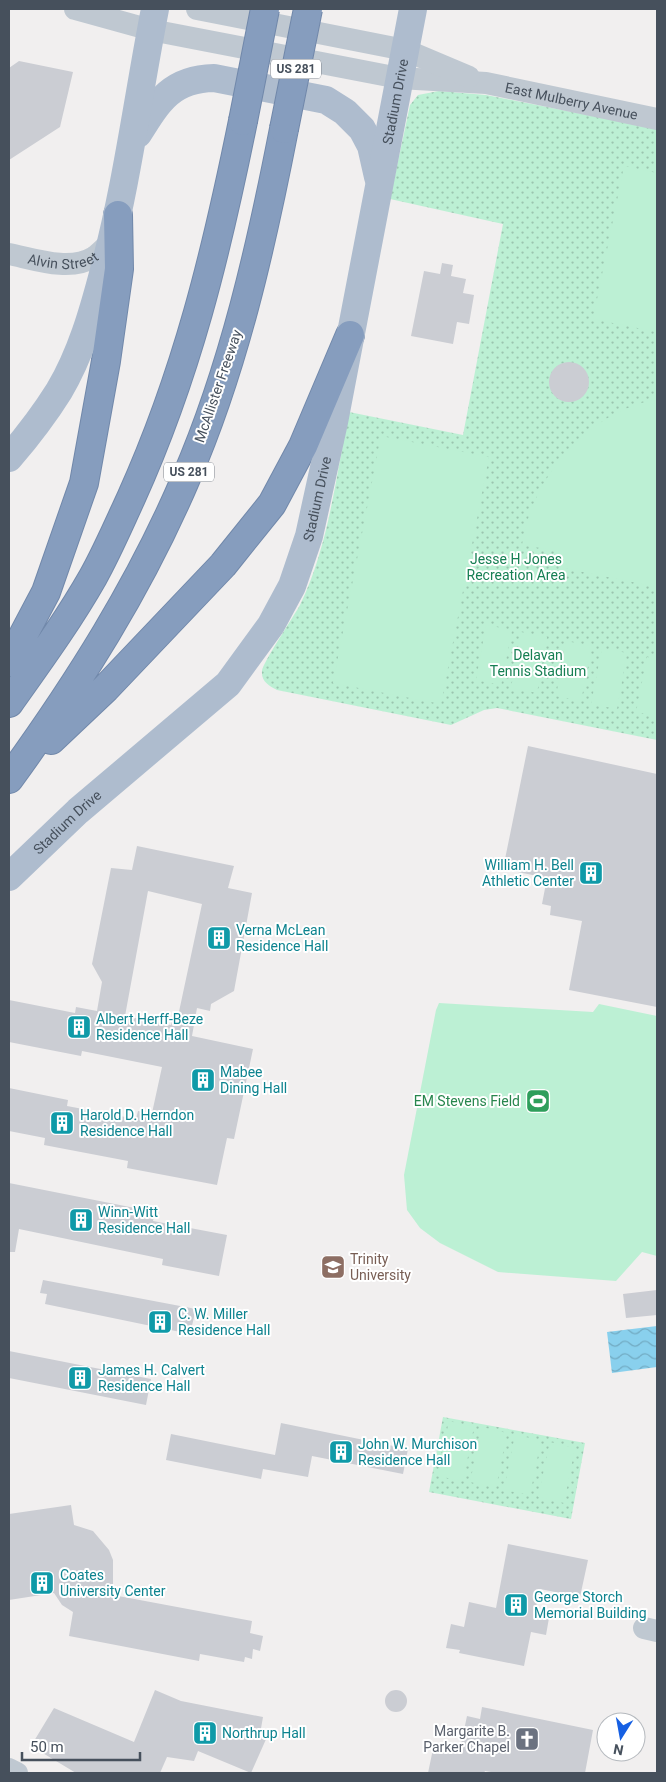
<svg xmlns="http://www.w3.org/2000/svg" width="666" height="1782" viewBox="0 0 666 1782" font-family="Roboto,sans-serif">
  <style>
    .grass { fill: url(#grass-dots) }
    .garden { fill: #bcf0d4 }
    .water { fill: url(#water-waves) }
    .building { fill: #cbcdd3; fill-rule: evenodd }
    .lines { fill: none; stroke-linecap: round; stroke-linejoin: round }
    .highway-casing { stroke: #7188aa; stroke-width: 30 }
    .minor { stroke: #bfc8d1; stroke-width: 22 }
    .major { stroke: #aebcce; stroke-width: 28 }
    .highway { stroke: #869dbe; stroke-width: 28 }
    .highway-bridge-casing { stroke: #7188aa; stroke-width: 30; stroke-linecap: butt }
    .highway-bridge { stroke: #869dbe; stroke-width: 28 }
    .labels { text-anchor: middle; stroke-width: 4; stroke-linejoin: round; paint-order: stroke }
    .shield { fill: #fff; stroke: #7e848d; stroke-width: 1 }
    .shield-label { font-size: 12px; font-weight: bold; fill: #46505c }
    .street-label { font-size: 14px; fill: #46505c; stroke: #fff }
    .park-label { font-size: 14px; fill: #167f53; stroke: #fff }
    .culture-label { font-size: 14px; fill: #0d838f; stroke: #fff; text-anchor: start }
    .leisure-label { font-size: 14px; fill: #27864d; stroke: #fff; text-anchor: end }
    .education-label { font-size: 14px; fill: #785e54; stroke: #fff; text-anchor: start }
    .worship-label { font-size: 14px; fill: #5b616d; stroke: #fff; text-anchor: end }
  </style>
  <defs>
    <pattern id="grass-dots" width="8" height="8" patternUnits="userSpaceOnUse" patternTransform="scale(1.25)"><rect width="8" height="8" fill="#bcf0d4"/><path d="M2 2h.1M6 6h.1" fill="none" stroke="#9bc5af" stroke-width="1.8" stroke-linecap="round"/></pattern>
    <pattern id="water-waves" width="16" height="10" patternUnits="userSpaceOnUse" patternTransform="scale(1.25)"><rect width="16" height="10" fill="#89d0ed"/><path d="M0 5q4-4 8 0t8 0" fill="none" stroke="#72abc3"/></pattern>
  </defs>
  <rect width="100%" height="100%" fill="#f1efef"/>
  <!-- grass -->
  <path class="grass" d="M439,91L486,95L657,129V740L497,708L484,710L451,725L277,690C269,686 261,681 262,671C262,664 294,616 300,605C329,545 336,476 349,412L463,435L503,224L390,199L410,105L418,95Z
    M443,1417L585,1443L571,1519L429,1492Z"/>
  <!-- garden -->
  <path class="garden" d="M624,166L657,173V332L593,319Z
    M657,398V587L558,567L559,551L522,545C530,492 564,443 611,416C625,408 642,403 657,398Z
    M381,436L489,457L441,704L333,683Z
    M486,625L512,630L501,685L476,680Z
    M521,632L547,637L537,693L511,688Z
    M566,641L592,646L581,701L556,696Z
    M602,648L627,653L617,709L591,704Z
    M647,657L657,659V716L636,712Z
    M439,1003L593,1012L599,1004L657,1016V1256L642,1252L616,1281L498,1272L440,1243L420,1228L407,1210L404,1175L436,1010Z
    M449,1421L474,1427L463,1481L437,1476Z
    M482,1427L507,1433L496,1488L470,1482Z
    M515,1435L541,1440L530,1495L504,1490Z
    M550,1442L575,1448L564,1503L538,1497Z"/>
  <!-- water -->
  <path class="water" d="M657,1326V1367L612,1373L607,1332Z"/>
  <!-- building -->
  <path class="building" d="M19,61L73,72L60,127L9,160V68Z
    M442,263L453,265L451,276L466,279L463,293L474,295L469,324L457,322L453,344L411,336L424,271L440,274Z
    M549 382a20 20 0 1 1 40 0a20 20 0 1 1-40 0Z
    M528,746L657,774V1007L569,990L582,921L550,915L551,906L542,904L547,878L503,869Z
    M137,846L234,866L228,888L252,893L234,991L211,1004L210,1011L197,1008L192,1036L253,1049L234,1139L227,1138L217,1185L127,1168L128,1161L44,1145L45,1138L9,1131V1088L68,1100L67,1106L136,1119L138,1111L152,1113L162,1067L82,1051L81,1056L9,1042V1000L75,1013L76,1007L97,1011L102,982L92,964L111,868L132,870ZM148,891L202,904L177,1021L172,1020L171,1025L125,1016Z
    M9,1183L155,1212L153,1221L227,1235L219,1276L162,1265L163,1259L19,1229L15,1252H9Z
    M43,1280L196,1309L190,1334L45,1304L47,1294L40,1293Z
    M657,1290V1315L626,1318L623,1294Z
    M9,1351L151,1379L146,1405L9,1378Z
    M281,1423L408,1449L403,1474L312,1456L308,1477L263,1469L261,1479L166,1460L171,1434L275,1455Z
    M71,1505L74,1525L93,1531L109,1550L113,1560V1595L252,1621L250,1633L263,1636L260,1651L253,1649L252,1659L245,1657L244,1662L200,1654L199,1661L69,1636L73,1612L62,1605L54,1593L9,1600V1514Z
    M508,1544L588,1560L580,1597L540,1589L534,1616L549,1618L546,1635L531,1632L524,1666L459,1653L460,1650L446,1648L451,1624L464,1627L469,1602L496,1608Z
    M385 1701a11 11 0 1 1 22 0a11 11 0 1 1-22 0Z
    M155,1690L181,1701L263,1717L260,1734L267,1737L251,1773L198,1751L194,1761L167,1757L160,1773H76L31,1746L54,1708L134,1742Z
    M482,1707L593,1730L585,1773H497L485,1771L484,1773H428L433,1749L459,1754L467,1716L480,1719Z"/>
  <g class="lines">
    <defs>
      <path id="highway" d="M9,662L46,592L84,483L106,361L119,269L118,215
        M9,703C38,662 68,621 93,577C107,552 119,524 131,498C187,374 216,254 243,121
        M51,740L106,688L223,565L272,504L303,446L350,335
        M9,779C78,684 140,586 186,478C234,367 261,247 284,129"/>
    </defs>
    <!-- highway casing -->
    <use href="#highway" class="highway-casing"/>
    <!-- minor -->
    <g class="minor">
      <path id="s1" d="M75,9L151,30L399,78L486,83L657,119"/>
      <path d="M197,9L405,50L469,77"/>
      <path id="s2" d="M9,254C34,259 70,272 94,257C100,253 106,246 112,241"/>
      <path d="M644,1628L657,1631"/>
      <path d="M9,1769L17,1773"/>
    </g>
    <!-- major -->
    <g class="major">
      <path d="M138,134C159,100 172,79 214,78L326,100L345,112L362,129L371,146L378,177"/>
      <path d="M9,458C27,437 44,415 59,391C81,354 93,312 104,270C127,184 138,96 155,9"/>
      <path id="s3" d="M9,877L78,811L228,684L271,625L292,586L309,536L334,422L413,9"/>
    </g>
    <!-- highway -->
    <use href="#highway" class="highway"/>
    <defs>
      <path id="highway-bridge" d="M243,121L265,9
        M284,129L308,9"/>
    </defs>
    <!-- highway-bridge casing -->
    <use href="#highway-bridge" class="highway-bridge-casing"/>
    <!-- highway-bridge -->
    <use href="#highway-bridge" class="highway-bridge"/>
  </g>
  <!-- icons -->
  <defs>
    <symbol id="building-square" viewBox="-11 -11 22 22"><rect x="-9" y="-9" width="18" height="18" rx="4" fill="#0f9aa8" stroke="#fff"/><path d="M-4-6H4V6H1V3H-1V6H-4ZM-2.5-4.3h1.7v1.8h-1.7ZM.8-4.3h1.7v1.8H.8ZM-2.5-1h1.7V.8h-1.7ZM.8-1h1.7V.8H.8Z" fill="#fff"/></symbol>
    <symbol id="stadium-square" viewBox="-11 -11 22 22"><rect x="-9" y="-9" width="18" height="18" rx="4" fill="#2e9e5b" stroke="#fff"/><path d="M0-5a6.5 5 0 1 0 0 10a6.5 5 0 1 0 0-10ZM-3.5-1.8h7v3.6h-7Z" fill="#fff"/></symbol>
    <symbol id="university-square" viewBox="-11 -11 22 22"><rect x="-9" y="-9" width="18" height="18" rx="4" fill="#8d6e63" stroke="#fff"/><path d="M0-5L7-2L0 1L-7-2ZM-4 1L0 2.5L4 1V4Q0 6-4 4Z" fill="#fff"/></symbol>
    <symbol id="church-square" viewBox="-11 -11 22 22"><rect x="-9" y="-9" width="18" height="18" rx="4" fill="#6b7280" stroke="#fff"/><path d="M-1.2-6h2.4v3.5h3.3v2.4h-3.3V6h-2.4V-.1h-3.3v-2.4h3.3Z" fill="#fff"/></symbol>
  </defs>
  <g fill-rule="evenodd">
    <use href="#building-square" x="577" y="859" width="28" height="28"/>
    <use href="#building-square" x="205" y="924" width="28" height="28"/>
    <use href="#building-square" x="65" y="1013" width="28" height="28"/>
    <use href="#building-square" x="189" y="1066" width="28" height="28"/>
    <use href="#stadium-square" x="524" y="1087" width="28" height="28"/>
    <use href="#building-square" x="48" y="1109" width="28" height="28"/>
    <use href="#building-square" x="67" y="1206" width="28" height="28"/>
    <use href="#university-square" x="319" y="1253" width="28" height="28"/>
    <use href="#building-square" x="146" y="1308" width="28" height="28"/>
    <use href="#building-square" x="66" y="1364" width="28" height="28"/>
    <use href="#building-square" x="327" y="1438" width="28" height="28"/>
    <use href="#building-square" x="28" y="1569" width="28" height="28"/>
    <use href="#building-square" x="502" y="1591" width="28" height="28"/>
    <use href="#building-square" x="191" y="1719" width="28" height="28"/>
    <use href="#church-square" x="513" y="1725" width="28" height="28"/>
  </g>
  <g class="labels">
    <!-- shield labels -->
    <g class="shield">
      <rect x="271" y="59.5" width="50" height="19" rx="4"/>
      <rect x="164" y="462.5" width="50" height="19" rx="4"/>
    </g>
    <g class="shield-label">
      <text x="296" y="73">US 281</text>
      <text x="189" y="476">US 281</text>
    </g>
    <!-- street labels -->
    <g class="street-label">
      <text dy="5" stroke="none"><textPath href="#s1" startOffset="506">East Mulberry Avenue</textPath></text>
      <text dy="5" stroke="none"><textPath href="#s3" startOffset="905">Stadium Drive</textPath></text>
      <text dy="5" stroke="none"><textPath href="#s2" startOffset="55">Alvin Street</textPath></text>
      <text transform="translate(218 386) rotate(-71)" y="5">McAllister Freeway</text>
      <text dy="5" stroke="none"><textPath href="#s3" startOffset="500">Stadium Drive</textPath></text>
      <text dy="5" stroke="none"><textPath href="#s3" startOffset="80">Stadium Drive</textPath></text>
    </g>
    <!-- park labels -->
    <g class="park-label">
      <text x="516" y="564">Jesse H Jones<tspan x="516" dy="16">Recreation Area</tspan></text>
      <text x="538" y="660">Delavan<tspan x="538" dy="16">Tennis Stadium</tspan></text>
    </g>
    <!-- culture labels -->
    <g class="culture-label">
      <text x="574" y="870" text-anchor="end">William H. Bell<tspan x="574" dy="16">Athletic Center</tspan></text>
      <text x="236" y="935">Verna McLean<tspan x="236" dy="16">Residence Hall</tspan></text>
      <text x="96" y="1024">Albert Herff-Beze<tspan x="96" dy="16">Residence Hall</tspan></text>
      <text x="220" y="1077">Mabee<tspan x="220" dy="16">Dining Hall</tspan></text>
      <text x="80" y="1120">Harold D. Herndon<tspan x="80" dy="16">Residence Hall</tspan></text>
      <text x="98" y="1217">Winn-Witt<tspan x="98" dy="16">Residence Hall</tspan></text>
      <text x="178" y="1319">C. W. Miller<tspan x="178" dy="16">Residence Hall</tspan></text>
      <text x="98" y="1375">James H. Calvert<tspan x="98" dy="16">Residence Hall</tspan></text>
      <text x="358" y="1449">John W. Murchison<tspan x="358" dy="16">Residence Hall</tspan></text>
      <text x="60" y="1580">Coates<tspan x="60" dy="16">University Center</tspan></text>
      <text x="534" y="1602">George Storch<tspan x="534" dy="16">Memorial Building</tspan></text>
      <text x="222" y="1738">Northrup Hall</text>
    </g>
    <!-- leisure labels -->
    <g class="leisure-label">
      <text x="520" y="1106">EM Stevens Field</text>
    </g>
    <!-- education labels -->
    <g class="education-label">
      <text x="350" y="1264">Trinity<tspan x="350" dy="16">University</tspan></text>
    </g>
    <!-- worship labels -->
    <g class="worship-label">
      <text x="510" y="1736">Margarite B.<tspan x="510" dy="16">Parker Chapel</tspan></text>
    </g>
  </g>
  <!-- border -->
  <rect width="666" height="1782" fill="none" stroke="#46505c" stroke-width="20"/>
  <!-- north arrow -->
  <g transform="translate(621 1737) rotate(191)"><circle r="24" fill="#ffffff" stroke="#b5b9be"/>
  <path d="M0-4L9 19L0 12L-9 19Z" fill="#1660e3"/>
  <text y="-8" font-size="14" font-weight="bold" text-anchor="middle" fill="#46505c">N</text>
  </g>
  <!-- scale -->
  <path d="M22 1752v8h118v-8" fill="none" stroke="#46505c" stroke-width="2.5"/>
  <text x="30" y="1752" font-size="15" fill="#46505c" stroke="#ffffff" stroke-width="4" paint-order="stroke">50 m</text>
</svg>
